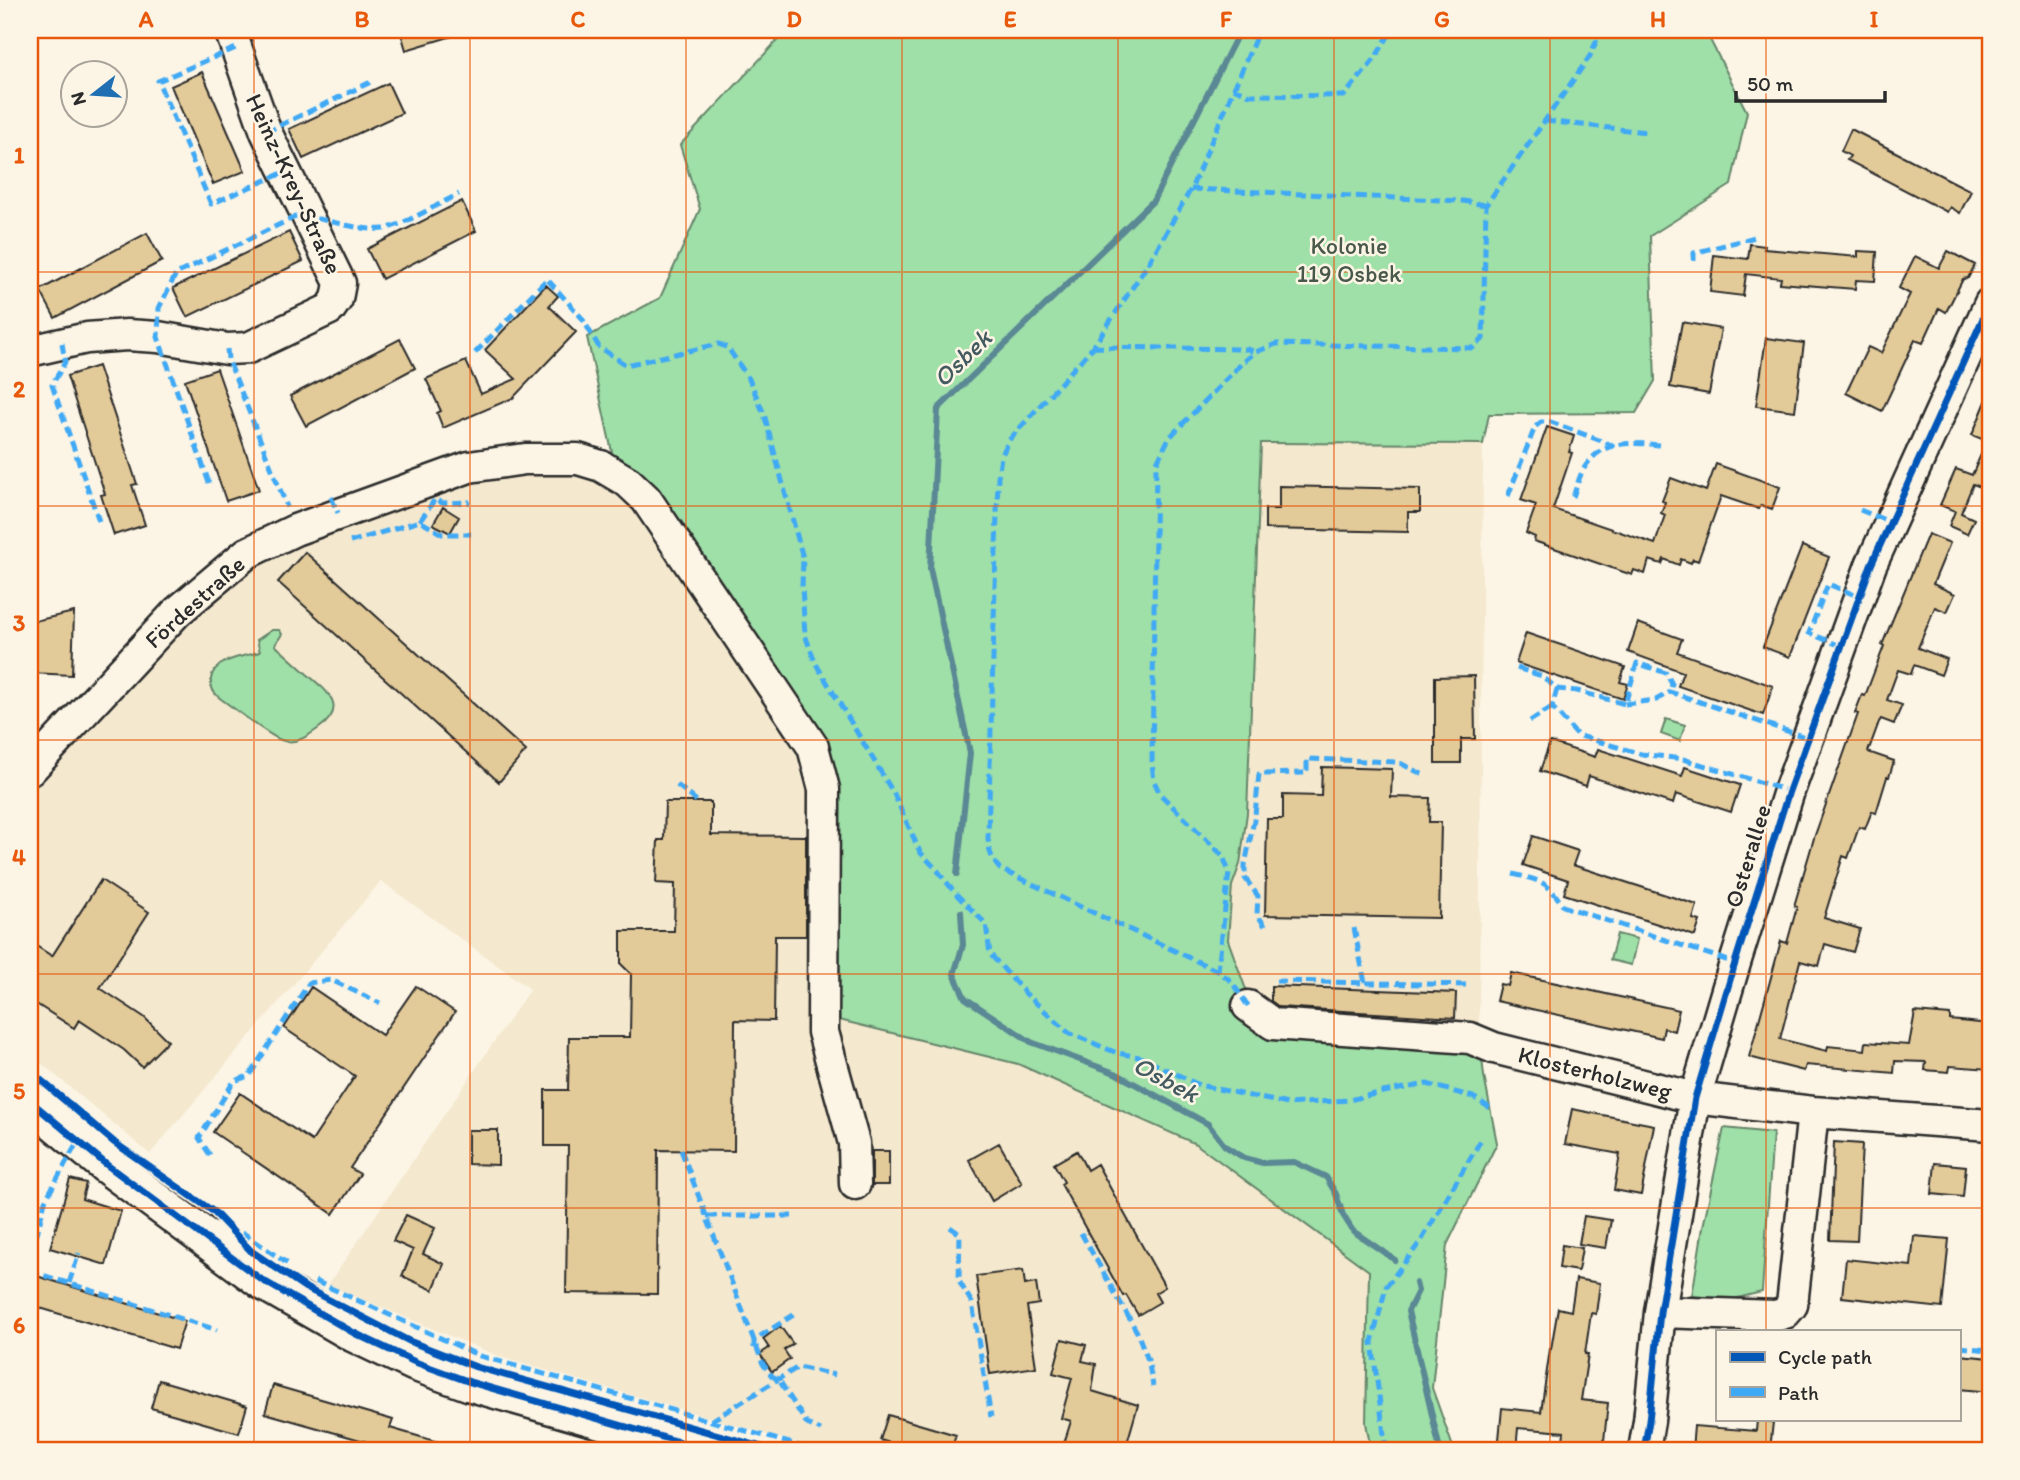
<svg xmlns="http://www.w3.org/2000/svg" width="2020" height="1480" viewBox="0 0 2020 1480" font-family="Itim,sans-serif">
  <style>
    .built { fill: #f4e8ce }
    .green { fill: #9fdfa8; stroke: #65856a; stroke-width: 2 }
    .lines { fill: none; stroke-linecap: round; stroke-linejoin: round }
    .stream { stroke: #5a8894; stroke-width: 6 }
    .building { fill: #e3ca99; stroke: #2b2b2b; stroke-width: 2 }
    .minor-casing { stroke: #2b2b2b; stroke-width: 35 }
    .major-casing { stroke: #2b2b2b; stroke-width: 42 }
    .minor { stroke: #fcf5e5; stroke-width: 30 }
    .major { stroke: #fcf5e5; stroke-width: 37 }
    .quiet { stroke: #3fa9f5; stroke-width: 5; stroke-dasharray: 10 5; stroke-linecap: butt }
    .cycleway-casing { stroke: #fcf5e5; stroke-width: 11 }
    .cycleway { stroke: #0057b8; stroke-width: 7 }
    .grid { fill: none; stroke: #e8590c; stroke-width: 2; stroke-opacity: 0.55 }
    .labels { text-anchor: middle; stroke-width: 5; stroke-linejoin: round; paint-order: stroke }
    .street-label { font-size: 24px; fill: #2b2b2b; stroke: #fcf5e5 }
    .park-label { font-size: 24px; fill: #48584a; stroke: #fcf5e5 }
    .water-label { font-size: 26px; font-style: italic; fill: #435a60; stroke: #fcf5e5 }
    .neatline { fill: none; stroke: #e8590c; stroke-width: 2.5 }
    .grid-label { font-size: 23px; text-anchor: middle; font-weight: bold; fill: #e8590c }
  </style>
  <rect width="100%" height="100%" fill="#fcf5e5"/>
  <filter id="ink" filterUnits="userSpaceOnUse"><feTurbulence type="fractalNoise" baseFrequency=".0143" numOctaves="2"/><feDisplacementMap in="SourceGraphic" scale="14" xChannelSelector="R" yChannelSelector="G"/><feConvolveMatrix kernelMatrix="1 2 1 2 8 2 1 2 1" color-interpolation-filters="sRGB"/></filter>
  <g filter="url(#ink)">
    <!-- built -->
    <path class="built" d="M1261,443L1483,444L1479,1031L1264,1015L1245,987L1228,940L1232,886L1240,864L1247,813Z
      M614,461L826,749L835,1019L1018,1064L1196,1144L1369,1271L1366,1422L1371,1450H822L503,1358L328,1285L530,989L381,881L150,1154L30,1054V781L184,620L256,560L432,468Z"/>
    <!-- green -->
    <path class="green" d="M787,30H1705L1747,112L1731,185L1650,236L1655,381L1636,413L1489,414L1483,444L1261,443L1247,813L1240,864L1232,886L1228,940L1245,987L1264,1015L1479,1031L1484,1076L1497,1143L1447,1245L1432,1388L1454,1450H1371L1366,1423L1369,1271L1196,1144L1018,1064L835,1019L834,792L614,461L587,337L660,298L700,209L680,145Z
      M272,630H279L282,634L275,645C286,655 296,664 307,674C327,691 349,707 319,728C309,735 297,744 284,741C272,739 234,708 221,699C214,694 210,687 211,679C213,659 245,656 260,652L257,640Z
      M1666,719L1685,725L1680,741L1661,734Z
      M1617,934L1637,939L1631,965L1610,960Z
      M1724,1128L1773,1133L1762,1292L1729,1300L1692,1296L1703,1227Z"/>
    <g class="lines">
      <!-- stream -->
      <path class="stream" d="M957,874L970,753L930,569L938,409L1153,201L1240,30
        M961,912L963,945L954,974L965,998L1031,1042L1115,1073L1208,1124L1225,1146L1244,1158L1263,1163L1294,1162L1326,1177L1336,1194L1343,1215L1353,1231L1395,1260
        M1416,1283L1418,1291L1408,1311L1440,1450"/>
    </g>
    <!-- building -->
    <path class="building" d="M400,30H458L459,34L406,50Z
      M202,72L245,171L213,184L171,86Z
      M388,83L402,113L303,159L289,129Z
      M1851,129L1971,191L1960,213L1950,207L1947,212L1847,160L1850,156L1841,151Z
      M462,201L476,231L382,279L367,249Z
      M289,232L303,261L187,317L173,288Z
      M147,233L162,261L55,318L40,290Z
      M1750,244L1765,246L1764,249L1858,257V251L1877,252L1875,281L1856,280L1855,289L1780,283L1781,278L1746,274L1743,296L1710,292L1714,255L1748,259Z
      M1948,251L1975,265L1968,278L1963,279L1946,312L1939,308L1923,343L1915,340L1882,411L1846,393L1868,347L1881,353L1910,294L1899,288L1915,256L1939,268Z
      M546,285L558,296L549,306L576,332L513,398L443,428L437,413L441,411L426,379L466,361L481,394L516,379L485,350Z
      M1682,322L1721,329L1709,394L1670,387Z
      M1766,338L1804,343L1795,411L1756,406Z
      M400,339L415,368L306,426L290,396Z
      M98,366L137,484L132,485L145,525L114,535L101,495L105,494L67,376Z
      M217,369L259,490L226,501L185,380Z
      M1990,392V478L1986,489L1973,484L1961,513L1974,519L1967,534L1949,526L1955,511L1940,505L1956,469L1972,475L1987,441L1972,435Z
      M1547,427L1574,436L1569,452L1572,453L1553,509L1655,544L1665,515L1661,513L1665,502L1662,501L1671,478L1706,491L1716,464L1780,487L1772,509L1761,505L1759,509L1721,496L1698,561L1693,559L1691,563L1681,559L1679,565L1664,559L1662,564L1649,560L1645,574L1634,570L1632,575L1534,541L1535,537L1526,533L1536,505L1521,500Z
      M1279,486L1420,489V512H1408V532L1265,529V509H1279Z
      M443,507L459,517L450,533L433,524Z
      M1928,534L1950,543L1933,584L1955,594L1947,612L1935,607L1918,648L1947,659L1941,675L1914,665L1911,674L1898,670L1887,700L1902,705L1894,724L1881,719L1879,722L1868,752L1894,761L1889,777H1887L1876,813L1872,811L1865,829L1859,827L1848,858L1843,856L1824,918L1860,929L1853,952L1825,944L1819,966L1800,961L1780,1039L1827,1051L1828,1046L1865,1050L1866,1042L1909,1045L1915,1012L1950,1015V1020L1990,1024V1069L1950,1066L1949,1072L1925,1070L1926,1062L1895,1061L1894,1073L1806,1065L1804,1071L1749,1057L1781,941L1787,943L1797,907L1794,906L1814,838L1858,714L1855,713L1862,695L1865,696L1884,646L1882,645Z
      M1802,546L1829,557L1790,657L1763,647Z
      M305,552L526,751L499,782L278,582Z
      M74,612L72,675L30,673V622Z
      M1638,623L1682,639L1677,652L1773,686L1763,715L1678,686L1683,672L1628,652Z
      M1526,633L1625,667L1620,682L1628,684L1623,699L1516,663Z
      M1474,676L1475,739H1461V763H1435V677Z
      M1550,742L1595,757L1598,749L1682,776L1685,767L1740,785L1731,812L1676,794L1673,804L1589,776L1586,786L1540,771Z
      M1322,767L1392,769L1391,797L1430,798L1429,822H1441L1439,918L1265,915L1267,819H1283V795L1321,796Z
      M665,802H711V835L806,836V936H775L774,1021L735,1020L734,1151L658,1150L657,1294L566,1293L568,1146H545V1090H568L569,1037H630L631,974L621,964V931H674L675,884L656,883L658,840H664Z
      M1533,836L1578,851L1573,865L1697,905L1693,919L1700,921L1695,936L1564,894L1568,880L1523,865Z
      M101,880L149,912L100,988L144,1017L168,1041L142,1067L124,1050L79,1020L74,1028L30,1000V942L52,956Z
      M1511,973L1679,1010L1674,1031L1664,1028L1662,1038L1496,1001L1500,984L1508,986Z
      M416,986L455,1012L350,1168L360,1174L333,1214L213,1132L240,1093L312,1141L355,1076L284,1028L311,987L382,1035Z
      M1271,986L1456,993L1455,1018L1279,1007L1271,1001Z
      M1572,1109L1654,1125L1641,1195L1614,1190L1620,1154L1565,1144Z
      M468,1130H498V1165L468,1164Z
      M1834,1142L1862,1144L1857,1241L1830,1240Z
      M999,1143L1022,1183L992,1201L969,1160Z
      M872,1151H889V1185H872Z
      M1077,1151L1087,1170L1097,1164L1165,1287L1155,1293L1160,1302L1138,1315L1126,1295L1123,1296L1061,1184L1064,1182L1054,1164Z
      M1935,1163L1966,1166L1963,1197L1932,1194Z
      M70,1179L86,1183L82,1199L121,1211L106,1265L50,1248Z
      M406,1215L435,1228L423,1254L444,1264L433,1290L402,1276L413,1250L393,1241Z
      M1584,1216L1611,1220L1606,1248L1579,1244Z
      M1914,1236L1949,1239L1942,1308L1842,1297L1846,1259L1911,1266Z
      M1562,1245L1582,1248L1578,1271L1559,1268Z
      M1023,1270L1025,1285L1036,1283L1039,1304L1027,1306L1036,1367L990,1374L976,1276Z
      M30,1274L185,1321L176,1349L30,1305Z
      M1576,1279L1600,1283L1596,1314L1591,1313L1585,1354H1588L1581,1400L1608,1403L1603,1450H1562L1564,1432L1518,1428L1516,1450H1498L1502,1408L1541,1412L1550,1349H1551L1558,1308L1571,1311Z
      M780,1326L793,1344L784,1350L790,1359L772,1372L760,1354L769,1348L763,1339Z
      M1062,1339L1086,1345L1082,1361L1096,1364L1092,1391L1138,1405L1125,1450H1062L1071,1421L1061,1418L1072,1378L1053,1373Z
      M1959,1355L1990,1358V1392L1959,1389Z
      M159,1380L247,1406L239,1433L151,1408Z
      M273,1385L393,1420L390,1428L452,1446V1450H384L385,1447L265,1413Z
      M888,1415L956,1435L951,1450H914L880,1440Z
      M1757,1420L1773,1422L1770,1450H1692L1694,1426L1756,1431Z"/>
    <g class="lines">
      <defs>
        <path id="minor" d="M30,351L87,338L127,335L158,337L227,349L248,348L330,309L337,299L340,283L266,132L230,30
          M30,770L177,612L247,553L295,530L469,467L525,459H578L601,466L628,482L646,499L813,747L824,789L823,1032L854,1143L855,1184
          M1248,1006L1273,1024L1470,1038L1494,1048L1695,1098L1813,1112L1990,1125
          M1660,1312L1775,1316L1785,1313L1792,1305L1813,1112
          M1644,1450L1649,1421L1660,1312L1695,1098L1735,963L1789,791L1871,565L1990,303"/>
        <path id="major" d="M30,1101L107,1165L262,1280L354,1333L415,1362L470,1382L707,1450"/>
      </defs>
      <!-- minor casing -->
      <use href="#minor" class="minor-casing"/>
      <!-- major casing -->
      <use href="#major" class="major-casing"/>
      <!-- minor -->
      <use href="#minor" class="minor"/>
      <!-- major -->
      <use href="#major" class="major"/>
      <!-- quiet -->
      <path class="quiet" d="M1233,88L1250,95L1344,96L1374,60L1392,30
        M1545,121L1646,132
        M266,132L373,81
        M182,137L158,81L236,48
        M184,141L211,204L285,172
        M1191,189L1463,201L1486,205
        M1694,261V253L1755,237
        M62,343L65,362L52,385L99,521
        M1093,347L1247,349L1256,352
        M227,349L228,359L287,507
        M475,353L547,279L582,318L599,347L626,365L719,344L728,348L749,379L764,414L803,558L802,587L805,635L816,664L894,794L920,852L938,871L956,894L986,924L990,954L1025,993L1069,1033L1117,1053L1140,1057L1199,1085L1288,1104L1349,1100L1383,1092L1427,1084L1473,1097L1490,1108
        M209,483L158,337L159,308L176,274L295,217C324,216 353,231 383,229C398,228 442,202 459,194
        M1508,496L1535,427L1541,422H1551L1612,445
        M331,497L338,513
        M1573,497C1576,488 1579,478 1583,470C1600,440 1629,442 1659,445
        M1860,510L1890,522
        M420,521L435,499L442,503L470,502
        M350,542L420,521L442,534H471
        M1841,646L1809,633L1828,584L1860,597
        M1517,668L1542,676L1557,689L1577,691L1625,704L1637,663L1666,673L1672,684L1670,692
        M1557,689L1552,707L1577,735L1641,754L1683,759L1789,791
        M1625,704L1656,700L1670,692L1808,738
        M1530,721L1552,707
        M677,785L698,802
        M1513,874C1540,881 1547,880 1563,906L1735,963
        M1265,926L1257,914L1258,896L1245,878V865L1255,815L1259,774L1307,773V759L1398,762L1424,775
        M1354,928L1365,983
        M1218,971L1000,869C991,859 989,851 988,838L998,477L1001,457L1009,440L1093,347L1148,264L1191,189L1259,30
        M1276,981L1471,985
        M1248,1006L1231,981L1218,971L1229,872L1223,856L1160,794L1154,781L1152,763L1156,464L1169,438L1243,362L1256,352L1276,344L1473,348L1483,339L1486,205L1590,56L1601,30
        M681,1150L763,1364L772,1376L779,1380L807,1424L821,1430
        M210,1155L199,1138L234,1081L249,1076L309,983L331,980L380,1003
        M707,1216H795
        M950,1227L960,1234L959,1281L972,1303L991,1417
        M242,1232L288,1264
        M1081,1233L1137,1332L1148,1360L1153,1386
        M30,1251L37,1234L45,1201L78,1141
        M30,1271L217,1330
        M315,1281L480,1356L814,1450
        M69,1283L79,1253
        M1959,1347L1990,1350
        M754,1348V1340L795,1314
        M711,1421L798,1367L835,1375
        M1386,1450L1372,1342L1386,1287L1421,1241L1481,1140"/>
      <defs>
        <path id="cycleway" d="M30,1071L115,1143L214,1212L251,1251L306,1288L409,1341L476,1367L772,1450
          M30,1101L107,1165L262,1280L354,1333L415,1362L470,1382L707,1450
          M1644,1450L1649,1421L1660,1312L1695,1098L1735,963L1789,791L1871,565L1990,303"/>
      </defs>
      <!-- cycleway casing -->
      <use href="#cycleway" class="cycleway-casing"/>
      <!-- cycleway -->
      <use href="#cycleway" class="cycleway"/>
    </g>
  </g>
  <!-- grid -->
  <path class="grid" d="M254,30V1450M470,30V1450M686,30V1450M902,30V1450M1118,30V1450M1334,30V1450M1550,30V1450M1766,30V1331M30,272H1990M30,506H1990M30,740H1990M30,974H1990M30,1208H1990M1766,1419V1450"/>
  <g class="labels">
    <!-- street labels -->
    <g class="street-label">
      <text transform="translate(294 184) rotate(65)" y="8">Heinz-Krey-Straße</text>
      <text transform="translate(195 602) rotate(-42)" y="8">Fördestraße</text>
      <text transform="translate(1748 856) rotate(-73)" y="8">Osterallee</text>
      <text transform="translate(1595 1073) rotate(14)" y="8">Klosterholzweg</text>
    </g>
    <!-- park labels -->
    <g class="park-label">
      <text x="1349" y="254">Kolonie<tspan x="1349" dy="28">119 Osbek</tspan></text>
    </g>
    <!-- water labels -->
    <g class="water-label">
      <text transform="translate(962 358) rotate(-44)" y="9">Osbek</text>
      <text transform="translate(1166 1079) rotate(28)" y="9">Osbek</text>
    </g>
  </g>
  <!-- margin -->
  <rect width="2020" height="1480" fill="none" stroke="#fcf5e5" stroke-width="77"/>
  <!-- legend -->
  <rect x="1716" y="1330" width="245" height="91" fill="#fcf5e5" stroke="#a8a49b" stroke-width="2"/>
  <rect x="1730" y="1352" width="35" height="10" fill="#0057b8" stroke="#a8a49b" stroke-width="2"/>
  <text x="1778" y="1364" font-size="21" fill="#2b2b2b">Cycle path</text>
  <rect x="1730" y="1387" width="35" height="10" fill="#3fa9f5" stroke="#a8a49b" stroke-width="2"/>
  <text x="1778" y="1400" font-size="21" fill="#2b2b2b">Path</text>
  <!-- north arrow -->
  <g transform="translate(94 94) rotate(253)"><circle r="33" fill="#fcf5e5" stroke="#a8a49b" stroke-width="2"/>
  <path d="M0-5L12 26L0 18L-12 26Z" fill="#1f6fb2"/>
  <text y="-10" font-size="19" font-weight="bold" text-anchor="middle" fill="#2b2b2b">N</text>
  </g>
  <!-- scale -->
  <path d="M1736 91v10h149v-10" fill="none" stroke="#2b2b2b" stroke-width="3.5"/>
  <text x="1747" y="91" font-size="21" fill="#2b2b2b" stroke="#fcf5e5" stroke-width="5" paint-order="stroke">50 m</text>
  <rect x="38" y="38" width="1944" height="1404" class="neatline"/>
  <g class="grid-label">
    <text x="146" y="27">A</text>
    <text x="362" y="27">B</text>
    <text x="578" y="27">C</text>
    <text x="794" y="27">D</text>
    <text x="1010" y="27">E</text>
    <text x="1226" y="27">F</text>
    <text x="1442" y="27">G</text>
    <text x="1658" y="27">H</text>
    <text x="1874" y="27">I</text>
    <text x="19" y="163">1</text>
    <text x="19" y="397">2</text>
    <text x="19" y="631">3</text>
    <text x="19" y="865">4</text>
    <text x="19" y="1099">5</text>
    <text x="19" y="1333">6</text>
  </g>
</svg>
